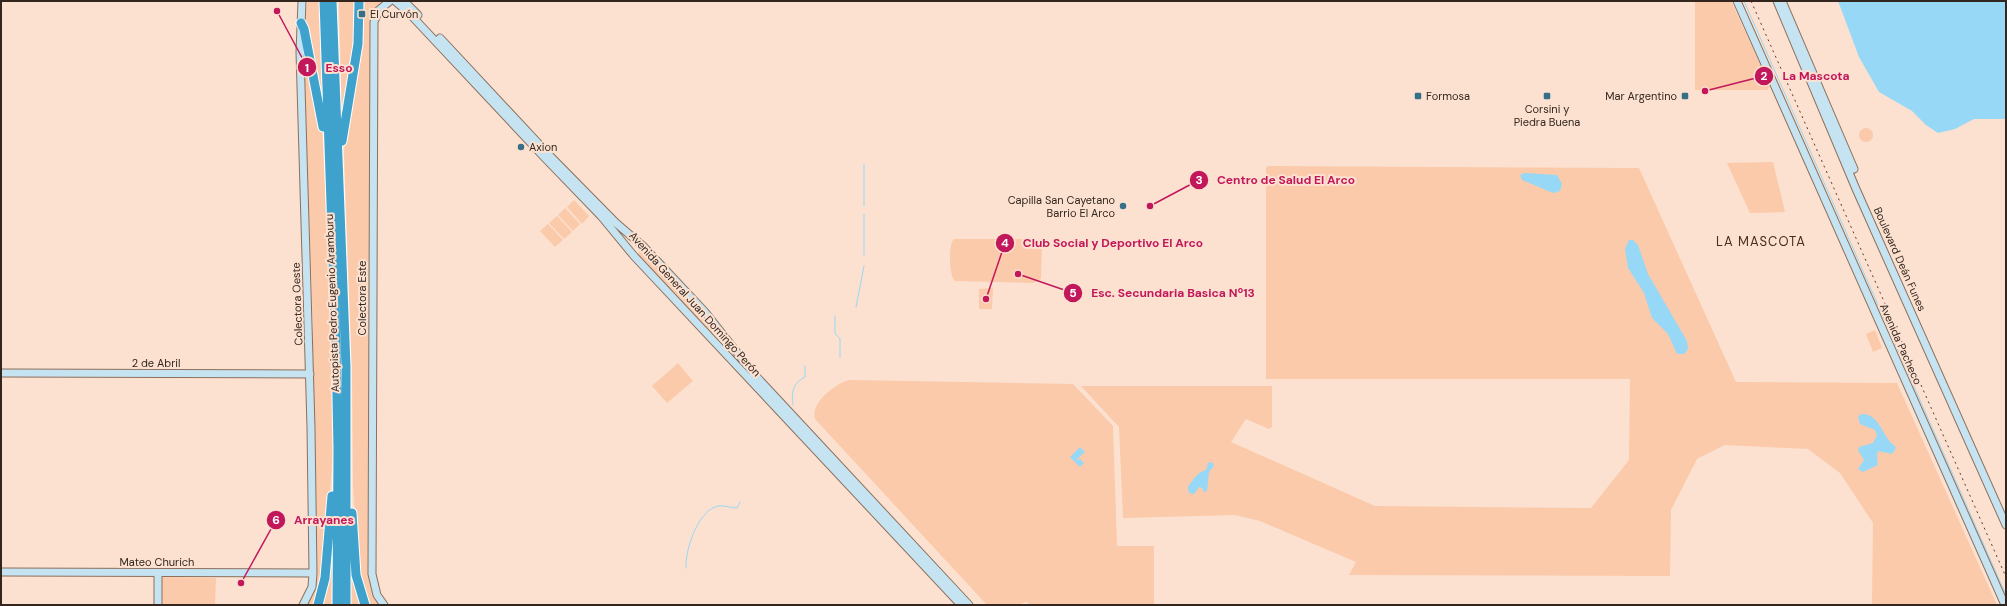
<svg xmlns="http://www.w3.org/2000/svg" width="2007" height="606" viewBox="0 0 2007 606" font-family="'DM Sans',sans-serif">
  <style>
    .green { fill: #facaaa }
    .water { fill: #98d8f7 }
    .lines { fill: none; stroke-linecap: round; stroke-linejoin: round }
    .stream { stroke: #98d8f7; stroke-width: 1 }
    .secondary-casing { stroke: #8c6f5c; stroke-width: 9 }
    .highway-casing { stroke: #fff; stroke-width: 11 }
    .secondary { stroke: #c5e3f0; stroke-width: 7 }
    .highway { stroke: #3fa2cd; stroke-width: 9 }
    .rail { stroke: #4e4036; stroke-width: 1; stroke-dasharray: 2 4; stroke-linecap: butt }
    .poi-dot { fill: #366f88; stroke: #fce1d0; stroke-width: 1.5 }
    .labels { text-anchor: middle; stroke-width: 4; stroke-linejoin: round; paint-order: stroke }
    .poi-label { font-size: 11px; fill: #32261e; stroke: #fce1d0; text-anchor: start }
    .street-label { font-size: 11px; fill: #32261e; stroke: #fce1d0 }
    .quarter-label { font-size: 13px; letter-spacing: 1px; fill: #482e1d; stroke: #fce1d0 }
    .leader { fill: none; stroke: #c2185b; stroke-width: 1.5 }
    .callout-dot { fill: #c2185b; stroke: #fce1d0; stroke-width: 1.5 }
    .mark-label { font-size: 12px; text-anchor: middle; font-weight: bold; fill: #fff }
    .callout-label { font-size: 12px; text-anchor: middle; font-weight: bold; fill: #c2185b; stroke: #fce1d0; stroke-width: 4; stroke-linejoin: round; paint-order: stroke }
  </style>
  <rect width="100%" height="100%" fill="#fce1d0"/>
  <!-- green -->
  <path class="green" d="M308,1H322L323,111C319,89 300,20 308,1Z
    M339,1H355L357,31L342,121Z
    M365,1H385L372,18L370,582L375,597L381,605H368L363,591L357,554L353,483L352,375L344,153L345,141Z
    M1695,1H1731L1770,86L1767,90H1695Z
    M303,36L322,126L330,290L334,443L324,566L316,605H305L310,597L313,328Z
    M1859 135a7 7 0 1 1 14 0a7 7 0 1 1-14 0Z
    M1773,162L1785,212L1750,213L1727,163Z
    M1268,166L1639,168L1736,382L1897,383L1997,605H1874L1872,603L1873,523L1840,473L1808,449L1725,445L1697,459L1671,510L1670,576L1349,575L1356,562L1260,521L1235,515L1123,518L1119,427L1081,386H1272V427L1269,429L1246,419L1231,442L1375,506L1591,508L1629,460L1630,379H1266V168Z
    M574,200L589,216L582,224L567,207Z
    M565,208L580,224L573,231L558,215Z
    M557,216L572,232L564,239L549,223Z
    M548,224L563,240L555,247L540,231Z
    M954,239H1032L1038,241L1042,245L1041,279L1033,283L955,281C949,276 948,244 954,239Z
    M640,251L644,252L715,328L712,334H710L637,255Z
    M993,288L992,309H979V289Z
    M1875,330L1882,348L1873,352L1866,334Z
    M678,363L693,381L667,403L652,386Z
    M849,380L1073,384L1113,426L1117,546H1154V605H1031L1026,602L1017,605H987L815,419C810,403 836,383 849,380Z
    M332,518V605H320Z
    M351,533L363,605H351Z
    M162,577L216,578L215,605H162Z"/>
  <!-- water -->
  <path class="water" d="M1838,1H2006V119H1974L1955,129L1938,133L1926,125L1912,111L1879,92L1859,57Z
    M1525,173L1557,175L1562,184L1560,191L1553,193L1522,180L1520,175Z
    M1629,240H1633L1638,245L1648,274L1687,341L1688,349L1684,354H1677L1668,334L1652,318L1644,293L1628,268L1625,249Z
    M1861,414C1876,413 1881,429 1888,439C1890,443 1894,444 1896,448L1892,454L1878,451L1877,455L1878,465L1863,472L1858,469L1864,460L1858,450L1859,447L1873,443L1877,435L1875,430L1860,424L1858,417Z
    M1080,447L1085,452L1076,460L1080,459L1084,463L1080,467L1070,457Z
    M1212,462L1214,466L1209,472L1207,491L1204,492L1202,488L1199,487L1194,494L1189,493L1188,487C1193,480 1197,472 1206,470L1208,463Z"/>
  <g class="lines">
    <!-- stream -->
    <path class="stream" d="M1744,1L2006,595
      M864,165V206
      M864,255V214
      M856,307L864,266
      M835,316V333L840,339V357
      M793,405C791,392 793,383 805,377V366
      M686,568C685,550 697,514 715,507C722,504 730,508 737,508L740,502"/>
    <defs>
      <path id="secondary" d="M302,1L300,52L311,427L313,573L312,587L303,605
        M395,1L408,12L544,157L601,216L634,256L961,605
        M404,1L418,15
        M1737,1L2005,605
        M1777,1L1856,189L2006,525
        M1782,1L1854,169
        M440,38L551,157L616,223L644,247L705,312L754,374L969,605
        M1,373L310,374
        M1,572L313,573
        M158,573V605
        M384,605L377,595L372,574L374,22L379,10L390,1"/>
      <path id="highway" d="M324,1L336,347L338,449L337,605
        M332,1L346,367V605
        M301,23L304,29L323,127
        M342,141L358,44L359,1
        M352,513L356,575L365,605
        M318,605L325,578L332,496"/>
    </defs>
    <!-- secondary casing -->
    <use href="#secondary" class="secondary-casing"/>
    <!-- highway casing -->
    <use href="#highway" class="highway-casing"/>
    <!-- secondary -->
    <use href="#secondary" class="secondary"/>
    <!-- highway -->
    <use href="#highway" class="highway"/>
    <!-- rail -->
    <path class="rail" d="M1751,1L2006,577"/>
  </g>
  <!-- markers -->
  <g class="poi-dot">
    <rect x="358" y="10" width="8" height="8" rx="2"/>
    <rect x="1414" y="92" width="8" height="8" rx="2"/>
    <rect x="1543" y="92" width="8" height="8" rx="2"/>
    <rect x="1681" y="92" width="8" height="8" rx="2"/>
    <circle cx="521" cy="147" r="4"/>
    <circle cx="1123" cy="206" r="4"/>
  </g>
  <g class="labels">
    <!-- poi labels -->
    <g class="poi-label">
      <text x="370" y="18">El Curvón</text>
      <text x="1426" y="100">Formosa</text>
      <text x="1677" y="100" text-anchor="end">Mar Argentino</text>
      <text x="1547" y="113" text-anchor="middle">Corsini y<tspan x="1547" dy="13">Piedra Buena</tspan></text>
      <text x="529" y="151">Axion</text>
      <text x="1115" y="204" text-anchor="end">Capilla San Cayetano<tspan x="1115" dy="13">Barrio El Arco</tspan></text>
    </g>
    <!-- street labels -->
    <g class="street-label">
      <text transform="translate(1900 259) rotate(66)" y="4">Boulevard Deán Funes</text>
      <text transform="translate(362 298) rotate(-90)" y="4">Colectora Este</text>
      <text transform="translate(332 303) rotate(-92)" y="4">Autopista Pedro Eugenio Aramburu</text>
      <text transform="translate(297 304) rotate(-92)" y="4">Colectora Oeste</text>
      <text transform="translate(695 304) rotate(48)" y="4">Avenida General Juan Domingo Perón</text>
      <text transform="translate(1901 344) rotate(66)" y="4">Avenida Pacheco</text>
      <text x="156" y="367">2 de Abril</text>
      <text x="157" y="566">Mateo Churich</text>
    </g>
    <!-- quarter labels -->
    <g class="quarter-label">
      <text x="1761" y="246">LA MASCOTA</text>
    </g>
  </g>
  <!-- callouts -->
  <path class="leader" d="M277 11L307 67M1705 91L1764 76M1150 206L1199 180M986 299L1005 243M1018 274L1073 293M241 583L276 520"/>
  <g class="callout-dot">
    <circle cx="277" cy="11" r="4"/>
    <circle cx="1705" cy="91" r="4"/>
    <circle cx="1150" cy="206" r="4"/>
    <circle cx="986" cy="299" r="4"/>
    <circle cx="1018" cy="274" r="4"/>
    <circle cx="241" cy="583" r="4"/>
    <circle cx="307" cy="67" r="10"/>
    <circle cx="1764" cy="76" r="10"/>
    <circle cx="1199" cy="180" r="10"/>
    <circle cx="1005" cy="243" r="10"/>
    <circle cx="1073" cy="293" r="10"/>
    <circle cx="276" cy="520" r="10"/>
  </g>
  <g class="mark-label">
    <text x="307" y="72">1</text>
    <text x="1764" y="80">2</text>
    <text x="1199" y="184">3</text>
    <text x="1005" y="247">4</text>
    <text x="1073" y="297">5</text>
    <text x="276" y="524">6</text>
  </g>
  <g class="callout-label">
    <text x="339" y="72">Esso</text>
    <text x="1816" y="80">La Mascota</text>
    <text x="1286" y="184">Centro de Salud El Arco</text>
    <text x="1113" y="247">Club Social y Deportivo El Arco</text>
    <text x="1173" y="297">Esc. Secundaria Basica Nº13</text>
    <text x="324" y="524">Arrayanes</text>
  </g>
  <!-- border -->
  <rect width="2007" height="606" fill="none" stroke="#32261e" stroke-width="4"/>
</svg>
